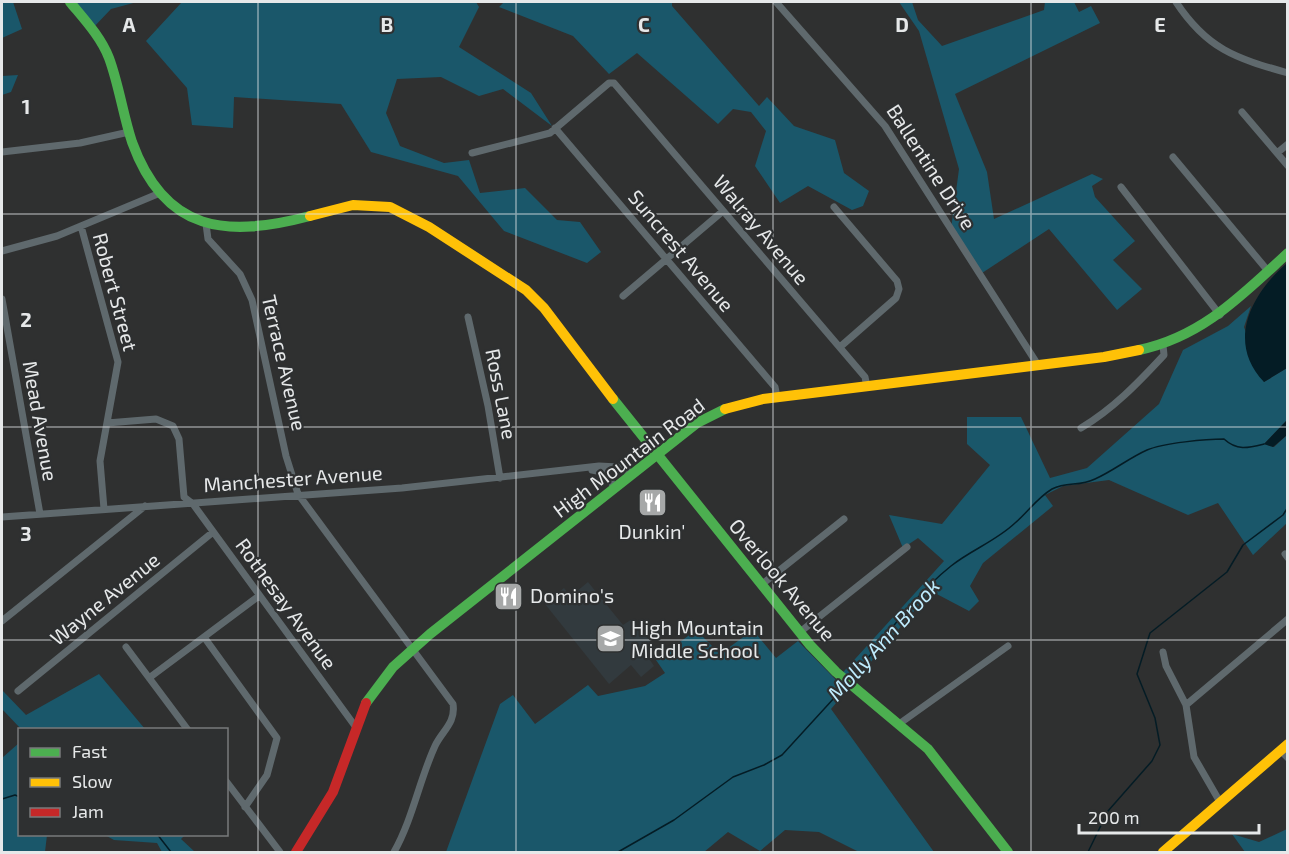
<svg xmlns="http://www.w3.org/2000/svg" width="1289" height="854" viewBox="0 0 1289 854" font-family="'Exo 2',sans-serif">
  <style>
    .built { fill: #323a3e }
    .green { fill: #1a576a }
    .water { fill: #041c25 }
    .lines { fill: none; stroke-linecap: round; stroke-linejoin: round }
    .stream { stroke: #041c25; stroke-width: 1.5 }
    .street { stroke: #5f696d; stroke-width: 7 }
    .fast { stroke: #4caf50; stroke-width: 10 }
    .slow { stroke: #ffc107; stroke-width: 10 }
    .jam { stroke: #c62828; stroke-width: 10 }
    .grid { fill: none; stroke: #e6e8e9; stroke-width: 1.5; stroke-opacity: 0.55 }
    .labels { text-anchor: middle; stroke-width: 4.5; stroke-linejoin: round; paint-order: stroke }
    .street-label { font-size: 20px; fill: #e6e8e9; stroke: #2e3031 }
    .poi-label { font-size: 20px; fill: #e6e8e9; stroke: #2e3031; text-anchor: start }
    .water-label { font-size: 21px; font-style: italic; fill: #bfecfe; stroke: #2e3031 }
    .grid-label { font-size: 20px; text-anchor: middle; font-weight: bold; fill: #e6e8e9; stroke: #2e3031; stroke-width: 4.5; stroke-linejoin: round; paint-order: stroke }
  </style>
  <rect width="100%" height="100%" fill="#2f3030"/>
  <!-- built -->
  <path class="built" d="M588,582L623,625L632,619L659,652L650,660L654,666L641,677L631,665L609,684L545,604L564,588L579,606L584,602L576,592Z"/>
  <!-- green -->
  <path class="green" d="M2,2H13L22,29L2,38Z
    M72,2H137L111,9L92,29Z
    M182,2H476L479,7L459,47L531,93L552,126L503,89L479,96L441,77L397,79L386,113L400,146L444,163L469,160L480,193L525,188L557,220L580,222L601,252L587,263L504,231L458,176L371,152L341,104L234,97L233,128L192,125L187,88L146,41Z
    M504,2H672V6L759,106L767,97L794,126L835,140L844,173L869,191L863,206L852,210L808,186L780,203L755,166L766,131L751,112L733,109L718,124L637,53L609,74L573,36L499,7Z
    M899,2H912L918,20L942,46L1044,10L1045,2H1074L1079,12L1091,6L1100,23L955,94L987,172L994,219L1092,174L1103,179L1092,186L1095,197L1135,241L1113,260L1142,289L1117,310L1049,229L979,275L951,229L959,169L919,31Z
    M18,75L11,92L2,95V76Z
    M1251,306L1244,327L1264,382L1287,368V420L1264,444L1274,447L1287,435V523L1253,555L1218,503L1188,515L1109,480L1063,486L1045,495L1053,506L983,563L970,586L979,601L969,611L931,591L831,709L934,852H859L819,832L785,830L760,851L728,832L704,852H446L500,704L513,695L535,724L588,685L598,696L645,686L665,673L656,660L696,630L720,654L753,630L776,658L798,641L836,680L944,561L918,538L903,548L889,515L942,524L990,465L967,444V417H1021L1050,478L1087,468L1159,404L1183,350L1228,326Z
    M99,674L145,729H21L2,709V690L26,715Z
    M19,743L20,834L47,835L45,852L2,851V758Z
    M1287,829V852H1245L1232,834L1259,842Z
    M105,835H185L181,839L195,852H162L157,843L114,840Z"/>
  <!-- water -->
  <path class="water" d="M1287,263V368L1264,382C1226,342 1251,294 1287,263Z
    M1287,420V435L1273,447L1264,444Z"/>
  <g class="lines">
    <!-- stream -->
    <path class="stream" d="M851,679C883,641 911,598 951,566C971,550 996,541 1015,523C1028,512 1037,498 1052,489C1067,481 1079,487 1095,479C1113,471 1129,458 1147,450C1163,443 1207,439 1224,439C1237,451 1248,448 1264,444
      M2,799L15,795L20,797
      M157,834L171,852
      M618,852L674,820L733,777L764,765L782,755L846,685
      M1088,852L1108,811L1152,761L1160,745L1155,718L1137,674L1150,633L1227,572L1243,545L1283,515L1288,507"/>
    <!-- street -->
    <path class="street" d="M776,2L885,126L1038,365
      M1176,2C1207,49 1235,58 1288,73
      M1242,112L1288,166
      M555,128L769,380L775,387L777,397
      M2,152L80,143L129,132
      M472,153L550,133L609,83H614L865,377L867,387
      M1277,153L1288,144
      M1173,157L1268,271
      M1121,187L1220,315
      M834,207L897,281L899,289L896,298L840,347
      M206,224L208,239L240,274L252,300L286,456L298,494L453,704C456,723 442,731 435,746C419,781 413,818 394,852
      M81,226L118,362L100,461L104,509
      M2,251L57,236L160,193
      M623,296L723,211
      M2,299L40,514
      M468,317L488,406L500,478
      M107,423L156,419L173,426L179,439L184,497L193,504L355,726
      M1081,428C1113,409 1138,383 1164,355L1163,345
      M592,470L607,473L614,488
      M2,517L402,488L599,466L618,467L632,473
      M1285,554L1288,558
      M761,585L844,519
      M2,621L145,506
      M800,632L907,547
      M204,637L277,738L267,775L245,807
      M126,647L188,730
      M1163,652L1166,666L1186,705L1194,757L1220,802
      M149,678L259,596
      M18,691L213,532
      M1186,705L1288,619
      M899,724L1008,646
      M1280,750L1288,758
      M226,781L280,852"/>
    <!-- fast -->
    <path class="fast" d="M70,2C84,19 101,37 109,58C119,85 123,115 132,142C165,233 227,238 310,216
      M1139,350C1202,337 1242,295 1288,253
      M613,399L810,645L836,672L928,749L1008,852
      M366,703L393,667L430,634L697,423L725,409"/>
    <!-- slow -->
    <path class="slow" d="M310,216L353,205L390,207L429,227L526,290L544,308L613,399
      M725,409L763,399L1104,357L1139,350
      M1163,852L1288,744"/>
    <!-- jam -->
    <path class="jam" d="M296,852L333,792L366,703"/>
  </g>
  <!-- grid -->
  <path class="grid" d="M258,2V852M516,2V852M773,2V852M1031,2V852M2,214H1288M2,427H1288M2,640H1288"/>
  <!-- icons -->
  <defs>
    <symbol id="restaurant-square" viewBox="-11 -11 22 22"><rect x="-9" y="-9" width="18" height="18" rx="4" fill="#a6a8a8" stroke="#2e3031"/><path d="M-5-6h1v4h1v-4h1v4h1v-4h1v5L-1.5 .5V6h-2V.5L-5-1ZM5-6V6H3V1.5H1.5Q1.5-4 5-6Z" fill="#fff"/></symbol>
    <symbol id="school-square" viewBox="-11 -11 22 22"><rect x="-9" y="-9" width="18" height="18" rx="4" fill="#a6a8a8" stroke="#2e3031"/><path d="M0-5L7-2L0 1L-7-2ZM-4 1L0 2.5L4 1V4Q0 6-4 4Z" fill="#fff"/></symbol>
  </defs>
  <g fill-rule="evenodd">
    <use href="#restaurant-square" x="636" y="486" width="33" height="33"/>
    <use href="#restaurant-square" x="492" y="580" width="33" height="33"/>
    <use href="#school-square" x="594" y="622" width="33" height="33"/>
  </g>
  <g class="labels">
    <!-- street labels -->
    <g class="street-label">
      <text transform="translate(931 167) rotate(57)" y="7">Ballentine Drive</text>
      <text transform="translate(761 230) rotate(50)" y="7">Walray Avenue</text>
      <text transform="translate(681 251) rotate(50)" y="7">Suncrest Avenue</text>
      <text transform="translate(115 292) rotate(75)" y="7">Robert Street</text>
      <text transform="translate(284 363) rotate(77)" y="7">Terrace Avenue</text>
      <text transform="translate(501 394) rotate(79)" y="7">Ross Lane</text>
      <text transform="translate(40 421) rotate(80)" y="7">Mead Avenue</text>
      <text transform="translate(629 458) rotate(-37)" y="7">High Mountain Road</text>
      <text transform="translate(293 479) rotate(-4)" y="7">Manchester Avenue</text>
      <text transform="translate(782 580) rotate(50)" y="7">Overlook Avenue</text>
      <text transform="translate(105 599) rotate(-39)" y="7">Wayne Avenue</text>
      <text transform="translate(286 604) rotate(54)" y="7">Rothesay Avenue</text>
    </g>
    <!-- poi labels -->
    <g class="poi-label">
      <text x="652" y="539" text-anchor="middle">Dunkin'</text>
      <text x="530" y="603">Domino's</text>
      <text x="631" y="635">High Mountain<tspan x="631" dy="23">Middle School</tspan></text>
    </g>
    <!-- water labels -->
    <g class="water-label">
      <text transform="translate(884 640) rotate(-48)" y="7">Molly Ann Brook</text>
    </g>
  </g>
  <g class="grid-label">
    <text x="129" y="32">A</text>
    <text x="387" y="32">B</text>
    <text x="644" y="32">C</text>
    <text x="902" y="32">D</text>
    <text x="1160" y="32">E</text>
    <text x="26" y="114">1</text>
    <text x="26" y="327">2</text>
    <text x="26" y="541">3</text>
  </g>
  <!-- border -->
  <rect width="1289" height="854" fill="none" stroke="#e6e8e9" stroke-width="6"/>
  <!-- legend -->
  <rect x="18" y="728" width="210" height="108" fill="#2e3031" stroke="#787a7b" stroke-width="1.5"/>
  <rect x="30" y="748" width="30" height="9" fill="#4caf50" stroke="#787a7b" stroke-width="1.5"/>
  <text x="72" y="758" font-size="18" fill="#e6e8e9">Fast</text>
  <rect x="30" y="778" width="30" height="9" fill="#ffc107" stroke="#787a7b" stroke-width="1.5"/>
  <text x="72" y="788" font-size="18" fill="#e6e8e9">Slow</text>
  <rect x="30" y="808" width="30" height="9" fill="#c62828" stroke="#787a7b" stroke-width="1.5"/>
  <text x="72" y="818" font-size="18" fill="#e6e8e9">Jam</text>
  <!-- scale -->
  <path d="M1079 824v9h180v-9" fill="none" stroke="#e6e8e9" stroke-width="3"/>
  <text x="1088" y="824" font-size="18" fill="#e6e8e9" stroke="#2e3031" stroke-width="4.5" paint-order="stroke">200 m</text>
</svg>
